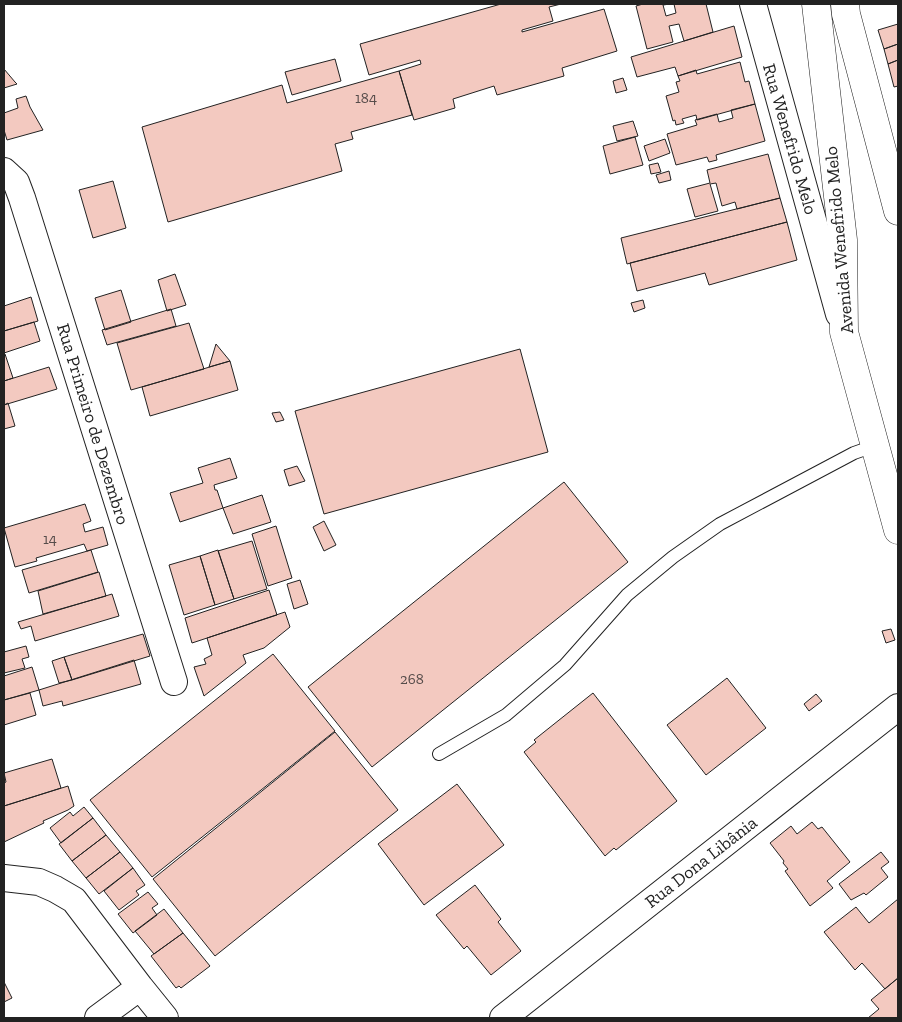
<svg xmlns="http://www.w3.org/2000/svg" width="902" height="1022" viewBox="0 0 902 1022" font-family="'Zilla Slab',serif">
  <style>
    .building { fill: #f3c9c0; stroke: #222 }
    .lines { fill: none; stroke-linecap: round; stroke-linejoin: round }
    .service-casing { stroke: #222; stroke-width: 14 }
    .minor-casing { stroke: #222; stroke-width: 28 }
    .primary-casing { stroke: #222; stroke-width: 29 }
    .service { stroke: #fff; stroke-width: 12 }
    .minor { stroke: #fff; stroke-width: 26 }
    .primary { stroke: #fff; stroke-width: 28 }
    .labels { text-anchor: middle; stroke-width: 4; stroke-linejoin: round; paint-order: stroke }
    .number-label { font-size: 15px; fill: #564c4a }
    .street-label { font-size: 18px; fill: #222; stroke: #fff }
  </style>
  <rect width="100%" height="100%" fill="#fff"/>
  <!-- building -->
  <path class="building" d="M501,4H561L549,7L553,21L522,30V32L604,9L617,51L562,68L564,76L497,95L494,86L453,99L455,108L414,120L399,71L421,64L420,60L369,75L360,44Z
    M643,4H670L663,5L666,16L676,13L674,4H706L713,32L684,41L679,24L669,26L673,42L647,49L636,6Z
    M898,24V44L884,49L878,30Z
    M734,26L742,57L678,76L675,67L637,77L631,57Z
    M898,44V60L888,64L884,49Z
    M335,59L341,81L292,95L285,72Z
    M898,60V86L894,87L888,64Z
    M740,62L745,82L749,81L755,104L697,120L696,115L682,119L684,123L676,125L675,120L673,121L666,96L679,92L676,82L680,81L678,76L696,70L697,74Z
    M4,69L15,82L17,84L4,88Z
    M399,71L412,115L351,132L353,139L335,144L342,171L168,222L142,127L282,85L287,103Z
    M623,78L627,90L616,93L613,81Z
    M26,96L30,107L43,130L7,140L4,130V113L18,108L16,99Z
    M755,104L765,141L716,155L717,160L709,162L707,157L676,165L667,134L697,125L695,120L717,114L719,122L733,118L731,110Z
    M633,121L638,136L617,141L613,126Z
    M635,137L643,165L610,174L603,146Z
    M665,139L670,153L649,161L644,146Z
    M768,154L780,198L737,209L735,202L722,206L716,183L710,184L718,211L695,217L687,189L710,183L707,170Z
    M658,163L661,172L651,174L649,165Z
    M669,171L671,180L659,183L656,175Z
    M113,181L126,228L93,238L79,190Z
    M780,198L787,222L627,264L621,238Z
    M787,222L797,260L709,285L705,273L637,291L630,263Z
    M175,274L186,305L167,311L158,280Z
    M121,290L131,322L105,330L95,298Z
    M31,297L38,321L4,331V306Z
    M643,300L645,308L634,312L631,303Z
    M171,309L176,326L107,345L102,330Z
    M34,322L40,341L4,353V331Z
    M189,323L204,369L131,390L117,343Z
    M216,344L230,361L209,367Z
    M520,349L548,452L324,514L295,411Z
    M4,354H5L13,378L4,381Z
    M230,361L238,390L150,416L142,387Z
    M49,367L57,389L4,405V381Z
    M8,403L15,426L4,429V405Z
    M280,412L284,420L276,422L272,413Z
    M230,458L237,478L214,485L215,490H217L223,508L180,522L170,493L203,483L198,468Z
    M297,466L305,481L289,486L284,470Z
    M564,482L628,562L372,767L308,687Z
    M262,495L271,522L233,534L223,508Z
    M85,504L91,521L83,524L85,532L103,527L108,545L87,551L84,544L36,558L37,561L15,567L4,528Z
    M324,521L336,545L324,551L313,527Z
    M276,526L292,578L268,586L252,534Z
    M252,541L267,589L234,599L218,551Z
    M91,550L98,572L29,593L22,570Z
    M218,550L234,599L215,605L200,556Z
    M200,556L215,605L184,615L169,565Z
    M99,572L106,596L43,614L38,591Z
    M300,580L308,604L294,609L287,584Z
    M269,590L277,615L192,643L185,618Z
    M112,594L119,616L35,641L31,626L21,629L18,622Z
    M285,612L290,627L264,648L243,655L246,663L204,696L194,667L206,664L204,659L212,655L207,638Z
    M891,629L895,640L886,643L882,631Z
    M143,634L150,656L72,680L64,657Z
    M26,646L29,657L22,659L25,668L4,673V652Z
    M273,654L335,731L152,877L90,800Z
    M64,657L72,680L59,683L52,661Z
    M134,660L141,684L63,706L62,701L43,706L39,690Z
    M32,667L39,690L4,700V676Z
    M727,678L766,728L706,775L667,725Z
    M30,693L36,715L4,725V700Z
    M593,693L677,801L616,850L614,848L605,856L524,752L536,742L534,740Z
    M816,694L822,701L809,711L804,704Z
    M335,732L398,810L215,956L153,879Z
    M52,759L61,788L4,806V783L6,782L4,773Z
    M457,784L504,845L424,905L378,844Z
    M68,786L74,806L68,810L43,821L44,823L4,842V806Z
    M84,807L93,818L61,843L50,828L70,812L73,816Z
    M93,818L106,835L72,861L59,844Z
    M812,822L818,829L822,827L850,862L827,881L833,888L810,906L785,871L788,869L783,863L784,861L770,843L791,826L797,834Z
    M106,835L120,852L86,878L72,861Z
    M120,852L133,868L99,894L86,878Z
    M881,852L889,862L881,868L888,877L866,895L864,893L851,900L839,884Z
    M133,868L145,885L136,891L139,895L119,910L104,891Z
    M475,885L501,919L498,922L521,951L491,975L467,946L464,949L436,915Z
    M148,892L158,904L152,908L157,915L133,933L118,914Z
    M898,899V978L885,989L862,963L855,970L824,932L856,907L869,923Z
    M164,909L183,933L154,954L135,931Z
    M183,933L210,966L181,988L179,986L176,988L151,956Z
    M898,978V1018H868L879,1009L871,1000Z
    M4,982L12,998L4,1002Z"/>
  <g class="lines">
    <defs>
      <path id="service" d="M439,754L506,715L565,665L627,595L673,557L720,524L854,453L874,446"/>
      <path id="minor" d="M753,4L839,314
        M4,171L16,182L22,198L174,682
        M4,878L39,882L55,889L74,900L140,987L165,1018
        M98,1018L140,987
        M503,1018L898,707"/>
      <path id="primary" d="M816,4L843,240L844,332L898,530
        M845,4L846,14L898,211"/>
    </defs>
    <!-- service casing -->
    <use href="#service" class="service-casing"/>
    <!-- minor casing -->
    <use href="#minor" class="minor-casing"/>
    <!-- primary casing -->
    <use href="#primary" class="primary-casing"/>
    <!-- service -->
    <use href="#service" class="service"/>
    <!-- minor -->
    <use href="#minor" class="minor"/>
    <!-- primary -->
    <use href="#primary" class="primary"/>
  </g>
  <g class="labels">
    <!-- number labels -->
    <g class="number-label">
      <text x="366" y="103">184</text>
      <text x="50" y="544">14</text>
      <text x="412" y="684">268</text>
    </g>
    <!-- street labels -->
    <g class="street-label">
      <text transform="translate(790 139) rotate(74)" y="6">Rua Wenefrido Melo</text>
      <text transform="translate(839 240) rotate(-95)" y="6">Avenida Wenefrido Melo</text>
      <text transform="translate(93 424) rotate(73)" y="6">Rua Primeiro de Dezembro</text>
      <text transform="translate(701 862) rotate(-38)" y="6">Rua Dona Libânia</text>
    </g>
  </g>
  <!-- border -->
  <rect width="902" height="1022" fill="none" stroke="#222222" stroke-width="10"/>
</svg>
